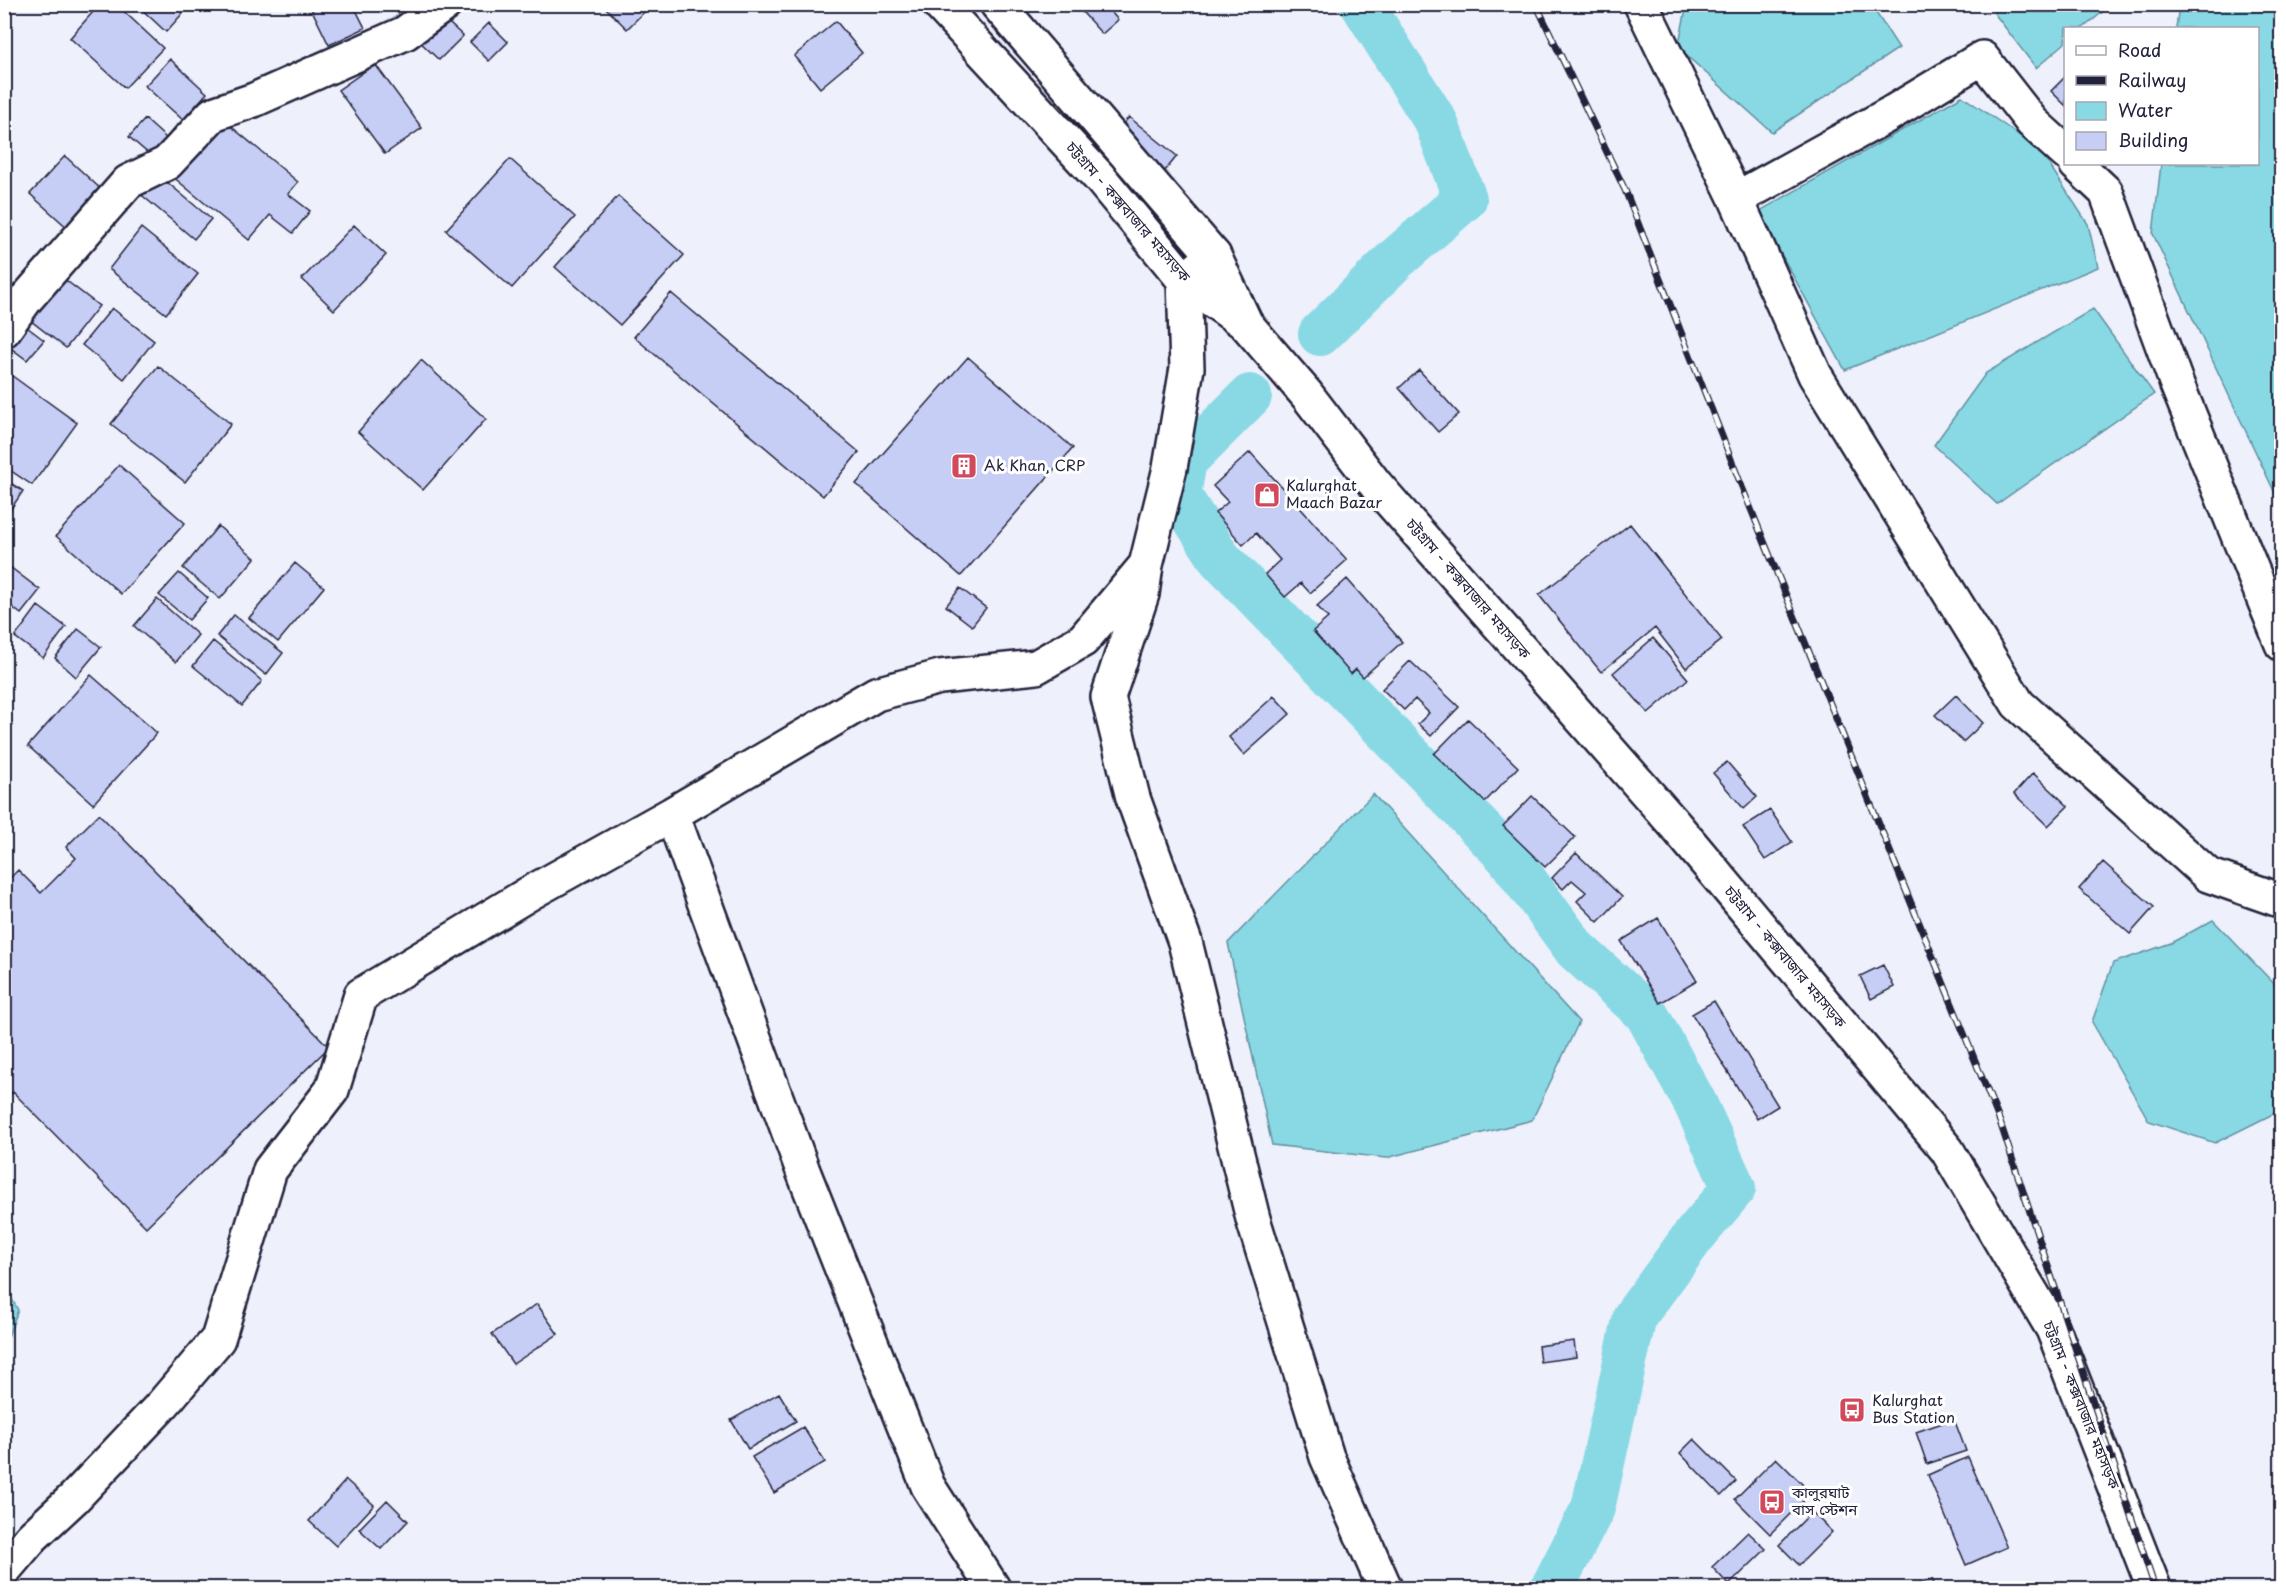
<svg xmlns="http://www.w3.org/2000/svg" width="2286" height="1593" viewBox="0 0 2286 1593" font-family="'Playpen Sans','Noto Sans Bengali',sans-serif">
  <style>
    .water { fill: #89d9e4; stroke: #6090a0; stroke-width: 1.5 }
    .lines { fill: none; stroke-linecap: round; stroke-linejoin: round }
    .canal { stroke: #89d9e4; stroke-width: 44 }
    .building { fill: #c7cef6; stroke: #22223b; stroke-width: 1.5 }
    .street-casing { stroke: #22223b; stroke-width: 38 }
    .highway-casing { stroke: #22223b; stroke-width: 38 }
    .street { stroke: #fff; stroke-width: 33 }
    .highway { stroke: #fff; stroke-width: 33 }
    .rail-casing { stroke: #22223b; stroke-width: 7 }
    .rail { stroke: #fff; stroke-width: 4.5; stroke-dasharray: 14; stroke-linecap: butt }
    .labels { text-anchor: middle; stroke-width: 6; stroke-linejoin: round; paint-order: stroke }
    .street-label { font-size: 15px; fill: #22223b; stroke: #fff }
    .poi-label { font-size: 15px; fill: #22223b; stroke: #fff; text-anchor: start }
  </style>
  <rect width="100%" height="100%" fill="#eef0fc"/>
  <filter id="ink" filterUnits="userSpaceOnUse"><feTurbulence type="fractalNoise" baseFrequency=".0167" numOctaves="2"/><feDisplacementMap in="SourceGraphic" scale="12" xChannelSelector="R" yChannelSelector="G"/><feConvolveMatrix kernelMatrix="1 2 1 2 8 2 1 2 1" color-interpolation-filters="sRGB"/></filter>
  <g filter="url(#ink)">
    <!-- water -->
    <path class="water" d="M1687,4L1871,5L1899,48L1772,132L1678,48Z
      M1995,5V4L2111,5L2083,28H2066L2065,43L2036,68L1994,13Z
      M2179,5H2281V506L2153,234L2161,164H2258V28H2176Z
      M1962,96L2039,149L2088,224L2098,267L1845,370L1758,212Z
      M2093,309L2154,394L1997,504L1934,445L1986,373Z
      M1373,794L1579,1022L1532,1120L1386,1158L1272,1145L1228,943Z
      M2213,920L2282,992L2281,1110L2215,1143L2149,1121L2092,1022L2113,963L2171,943Z
      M5,1287L18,1310L5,1345H4Z"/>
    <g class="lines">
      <!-- canal -->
      <path class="canal" d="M1320,334L1396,259L1465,199L1436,122L1362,4
        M1250,396L1185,461L1179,495L1220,559L1508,857L1576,950L1646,1013L1695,1103L1734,1188L1693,1237L1635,1316L1593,1508L1552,1588"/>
    </g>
    <!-- building -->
    <path class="building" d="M100,4H116L163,48L125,88L70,38Z
      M136,4H191L166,32Z
      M314,4H353L365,28L329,45L310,6Z
      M390,4H406L396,12Z
      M602,4H652L627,29Z
      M1075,4H1104L1118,20L1102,34Z
      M438,13L463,36L439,60L415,37Z
      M836,21L862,53L820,88L794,56Z
      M489,23L508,42L489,61L470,42Z
      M170,59L207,93L183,120L145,86Z
      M375,64L422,128L385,154L338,90Z
      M2066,76V106L2051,91Z
      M1129,117L1177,156L1161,176L1112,137Z
      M221,118L298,182L288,194L310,211L293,233L270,215L249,240L172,176Z
      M145,119L166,138L176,126L184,133L150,155L129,137Z
      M65,156L104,192L70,230L30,194Z
      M510,159L575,217L512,288L446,230Z
      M155,172L211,219L194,239L138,192Z
      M618,196L684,255L620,325L555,267Z
      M354,225L386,255L334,310L302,279Z
      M141,228L198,274L166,314L109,269Z
      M59,275L99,306L66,348L26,317Z
      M671,293L859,452L823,496L634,337Z
      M112,308L154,341L124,379L82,345Z
      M19,321L44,340L27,360L4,343Z
      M968,357L1073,448L961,576L856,484Z
      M421,360L486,419L423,490L358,432Z
      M158,366L231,424L185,482L111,424Z
      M4,370L77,423L32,485L4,466Z
      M1419,370L1459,414L1438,432L1399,388Z
      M1250,452L1347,560L1310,593L1301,583L1285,597L1265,574L1280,560L1256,533L1243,545L1215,513L1228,502L1213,486Z
      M119,465L185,523L121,594L56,536Z
      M4,479L23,491L4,519Z
      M1630,524L1722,640L1686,668L1655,628L1601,672L1539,595Z
      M218,526L255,558L220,599L183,568Z
      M295,563L324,587L278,642L249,618Z
      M10,567L40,590L21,614L4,601V575Z
      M179,573L208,598L189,620L159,595Z
      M1347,579L1402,642L1363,677L1356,669L1351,674L1313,631L1328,618L1317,606Z
      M960,588L986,608L972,626L946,606Z
      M157,599L198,635L176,662L134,626Z
      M38,606L66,627L43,658L15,637Z
      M234,615L283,653L266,675L217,636Z
      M78,629L101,647L76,677L55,658Z
      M1653,638L1688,679L1648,713L1613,673Z
      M213,641L262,681L242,706L193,666Z
      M1410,661L1459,707L1431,736L1418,724L1429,713L1415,699L1404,710L1382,689Z
      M91,675L157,733L93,804L28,746Z
      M1956,695L1983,723L1963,742L1935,715Z
      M1274,696L1290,714L1244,755L1229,737Z
      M1468,719L1518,767L1485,802L1434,754Z
      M1727,762L1757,797L1744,809L1713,773Z
      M2033,773L2068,806L2048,826L2014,794Z
      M1532,796L1575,837L1545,867L1503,826Z
      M1770,810L1792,842L1765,860L1743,827Z
      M99,814L329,1047L146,1227L13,1092L4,1101V884L18,870L41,893L76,858L66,847Z
      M1576,853L1622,897L1598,922L1577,901L1586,892L1572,880L1563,889L1552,878Z
      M2103,862L2154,907L2130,934L2079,889Z
      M1658,918L1697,981L1660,1003L1621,941Z
      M1883,965L1894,987L1871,999L1860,976Z
      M1714,1001L1778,1106L1757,1119L1692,1014Z
      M537,1304L558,1334L513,1364L492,1334Z
      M1574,1341L1576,1357L1540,1362L1538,1346Z
      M779,1393L796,1421L748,1449L731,1420Z
      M1954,1419L1966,1451L1927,1464L1916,1432Z
      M803,1427L825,1462L774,1493L752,1457Z
      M1694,1439L1736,1481L1721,1496L1680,1453Z
      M1968,1457L2007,1547L1966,1565L1928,1475Z
      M1776,1458L1811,1493L1770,1534L1735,1499Z
      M346,1480L374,1505L336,1546L309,1521Z
      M387,1500L408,1521L381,1549L359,1529Z
      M1812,1512L1832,1532L1799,1565L1779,1545Z
      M1748,1532L1766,1549L1729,1585L1712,1567Z
      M1932,1579L1936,1588H1909Z"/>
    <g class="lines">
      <defs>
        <path id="street" d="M1641,4L1736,199L1888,115L1982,58L2032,122L2066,153
          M2076,164L2106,192L2176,382L2282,644
          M1736,199L1815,375L2018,704L2208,875L2282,901
          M1214,256L1184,280L1187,368L1170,468L1146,565L1142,594L1108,697L1133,798L1185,942L1253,1219L1327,1457L1385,1588
          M4,330L26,299L128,182L167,163L213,114L254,100L405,33L445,4
          M672,814L803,1171L928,1486L993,1588
          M4,1570L32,1537L74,1498L162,1405L218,1339L270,1170L332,1090L361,995L530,893L672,814L876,694L940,677L1036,667L1083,640L1146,565"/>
        <path id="highway" d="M939,4L1099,177L1184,280L1246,324L1307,395L1376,485L1675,825L1947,1150L2053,1329L2154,1588
          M997,4L1214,256L1245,322"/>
      </defs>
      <!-- street casing -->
      <use href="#street" class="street-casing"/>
      <!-- highway casing -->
      <use href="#highway" class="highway-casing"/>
      <!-- street -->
      <use href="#street" class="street"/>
      <!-- highway -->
      <use href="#highway" class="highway"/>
      <defs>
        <path id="rail" d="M1536,4L1625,190L1742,487L2000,1122L2155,1588"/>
      </defs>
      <!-- rail casing -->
      <use href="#rail" class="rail-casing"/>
      <!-- rail -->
      <use href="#rail" class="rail"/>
    </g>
  </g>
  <!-- icons -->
  <defs>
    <symbol id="building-square" viewBox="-11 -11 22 22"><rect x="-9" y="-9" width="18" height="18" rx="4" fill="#d1495b" stroke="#fff"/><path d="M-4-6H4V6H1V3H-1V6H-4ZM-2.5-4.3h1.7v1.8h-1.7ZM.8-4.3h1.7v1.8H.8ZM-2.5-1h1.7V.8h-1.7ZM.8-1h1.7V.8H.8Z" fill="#fff"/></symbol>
    <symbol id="shop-square" viewBox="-11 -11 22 22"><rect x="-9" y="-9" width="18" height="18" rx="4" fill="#d1495b" stroke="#fff"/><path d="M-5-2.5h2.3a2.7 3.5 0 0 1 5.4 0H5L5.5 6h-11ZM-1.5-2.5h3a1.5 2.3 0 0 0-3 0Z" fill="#fff"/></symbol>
    <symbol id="bus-square" viewBox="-11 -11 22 22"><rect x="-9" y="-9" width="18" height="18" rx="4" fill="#d1495b" stroke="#fff"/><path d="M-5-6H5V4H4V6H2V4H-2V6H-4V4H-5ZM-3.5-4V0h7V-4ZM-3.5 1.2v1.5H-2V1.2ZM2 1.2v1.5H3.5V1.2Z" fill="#fff"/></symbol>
  </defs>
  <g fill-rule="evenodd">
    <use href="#building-square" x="949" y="451" width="30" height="30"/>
    <use href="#shop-square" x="1252" y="480" width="30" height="30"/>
    <use href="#bus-square" x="1837" y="1395" width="30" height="30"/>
    <use href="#bus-square" x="1757" y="1487" width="30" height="30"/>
  </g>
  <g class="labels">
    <!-- street labels -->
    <g class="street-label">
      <text transform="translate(1128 212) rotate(49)" y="5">চট্টগ্রাম - কক্সবাজার মহাসড়ক</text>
      <text transform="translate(1468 589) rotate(49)" y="5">চট্টগ্রাম - কক্সবাজার মহাসড়ক</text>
      <text transform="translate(1785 957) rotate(50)" y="5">চট্টগ্রাম - কক্সবাজার মহাসড়ক</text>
      <text transform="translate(2081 1405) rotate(68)" y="5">চট্টগ্রাম - কক্সবাজার মহাসড়ক</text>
    </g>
    <!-- poi labels -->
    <g class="poi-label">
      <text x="984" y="471">Ak Khan, CRP</text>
      <text x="1286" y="491">Kalurghat<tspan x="1286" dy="17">Maach Bazar</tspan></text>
      <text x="1872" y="1406">Kalurghat<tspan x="1872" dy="17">Bus Station</tspan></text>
      <text x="1792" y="1498">কালুরঘাট<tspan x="1792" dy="17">বাস স্টেশন</tspan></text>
    </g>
  </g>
  <!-- margin -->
  <rect width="2286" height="1593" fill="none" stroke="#fff" stroke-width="24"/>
  <rect x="12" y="12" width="2262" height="1569" fill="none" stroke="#22223b" stroke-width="2" filter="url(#ink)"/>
  <!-- legend -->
  <rect x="2064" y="27" width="195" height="138" fill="#ffffff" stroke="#a7a7b1" stroke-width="1.5"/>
  <rect x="2076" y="46" width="30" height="9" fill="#ffffff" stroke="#a7a7b1" stroke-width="1.5"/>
  <text x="2118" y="57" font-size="18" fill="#22223b">Road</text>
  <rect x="2076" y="76" width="30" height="9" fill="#22223b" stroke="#a7a7b1" stroke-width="1.5"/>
  <text x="2118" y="87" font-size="18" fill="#22223b">Railway</text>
  <rect x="2076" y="102" width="30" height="18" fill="#89d9e4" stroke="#a7a7b1" stroke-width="1.5"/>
  <text x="2118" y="117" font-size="18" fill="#22223b">Water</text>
  <rect x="2076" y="132" width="30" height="18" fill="#c7cef6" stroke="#a7a7b1" stroke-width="1.5"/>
  <text x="2118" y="147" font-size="18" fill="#22223b">Building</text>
</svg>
